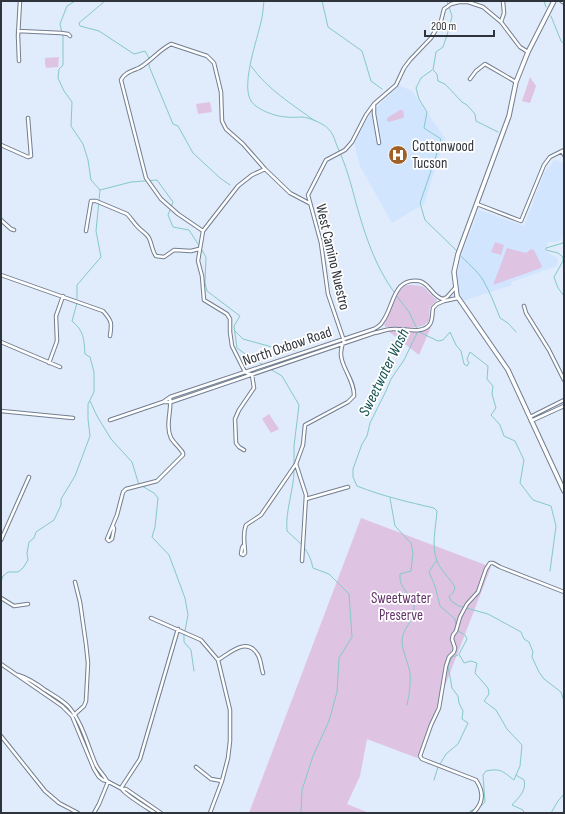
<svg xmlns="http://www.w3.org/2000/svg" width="565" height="814" viewBox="0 0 565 814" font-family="'Sofia Sans Condensed',sans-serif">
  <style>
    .built { fill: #d2e5ff }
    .green { fill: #dfc3e3 }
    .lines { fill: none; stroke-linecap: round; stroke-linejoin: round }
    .stream { stroke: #84cac7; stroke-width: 1 }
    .street-casing { stroke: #727e90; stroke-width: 4.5 }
    .secondary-casing { stroke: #727e90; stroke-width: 5.5 }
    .street { stroke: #fff; stroke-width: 2.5 }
    .secondary { stroke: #fff; stroke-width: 3.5 }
    .labels { text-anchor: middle; stroke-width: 3.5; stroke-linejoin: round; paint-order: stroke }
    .poi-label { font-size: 15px; fill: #2f343c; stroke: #fff; text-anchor: start }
    .street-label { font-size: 15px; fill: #2f343c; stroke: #fff }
    .park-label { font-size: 15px; fill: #63356a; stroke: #fff }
    .water-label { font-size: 16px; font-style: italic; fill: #155250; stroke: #fff }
  </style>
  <rect width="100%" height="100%" fill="#e0ebfb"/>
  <!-- built -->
  <path class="built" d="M399,85L412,91L445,138L424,204L392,223L360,166L354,143L370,114Z
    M555,160L564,163V234L562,239L557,242H548L545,251L558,258L557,266L511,282L512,285L463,301L459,292L457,278L458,264L479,210L524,226L544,173Z"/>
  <!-- green -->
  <path class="green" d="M59,57L58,67L46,68L45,63V58Z
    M530,77L536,86L530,103L522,101Z
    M210,102L212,112L198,114L196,104Z
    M400,110H403L404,116L403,118L389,122L387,121V118Z
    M495,242L504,245L501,255L491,252Z
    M507,248L526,253L531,249L534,250L542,266L541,268L493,285Z
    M408,285C429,285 423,289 437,300L430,307C429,311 430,317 429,320C424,332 396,326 386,327L384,325C389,313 395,288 408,285Z
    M431,327L419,355L388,331C403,328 417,336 431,327Z
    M269,414L279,429L271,433L262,419Z
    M361,518L491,567L417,758L367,739L360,776L347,804L369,813H249Z"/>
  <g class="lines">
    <!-- stream -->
    <path class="stream" d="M75,1L67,6L60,24L63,37V65L59,69L58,78L64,91L72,102L71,126L83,144L88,160L91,180L100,190L96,231L101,257L77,285V299
      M105,1L79,23L80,26L99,31L134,54L145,51L149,58V66L173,124L178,126L193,153L220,178L230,185
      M264,1C263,8 263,15 261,22C257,40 242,82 250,99C254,109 276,117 287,117C292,118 297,117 302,117C311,118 326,124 331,132C334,136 335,141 337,146C346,165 351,184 356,203C365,235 375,266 394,292
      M322,1L328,27L362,51L371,81L382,89
      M447,1L452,16L449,29L443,47L436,52L433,70L437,74L438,81L445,84L462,102L467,105L475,114L476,121L498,132
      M544,1L546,7
      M551,16L561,41L564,44
      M251,66C268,90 292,104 315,121
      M432,70L421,78L416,88L419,99L427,112L424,128L441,139L434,163
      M433,165L420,203L425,220L457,251
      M100,190L131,182L157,180L173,202L168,215L173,227L189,230L200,247
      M564,239L563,243L546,248V250L558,253L563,257V261L554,277L558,288L564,296
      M202,250L206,257L205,283L207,291L240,316L234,326L237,348L248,356L282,376L299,405L294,446V466
      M459,254C466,262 478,271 483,280C490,292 495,305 500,318L508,323L516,332
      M396,295L409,312L418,331L404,360L391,379L386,391L370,423L367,436L362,444L353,469V477L357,486C382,496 408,502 434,508L437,511C436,527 431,546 437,561C439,568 451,580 455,587L453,593L449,596L451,601L459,606L488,614L521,632L524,639L529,642L533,652L532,657L539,672L544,679L561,692L564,701
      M235,331L243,339L283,350H295
      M419,332L438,341L443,340L450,332L456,345L461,351L464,364L467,366L469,363L467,359L470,352L488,366L487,379L493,386L492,394L496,408L491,415L500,425L504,436L515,441L524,460L520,483L533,500L551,506L556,526L550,571
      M90,401L97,416L111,439L132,462L139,485
      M294,470C294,490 285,511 287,531C301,544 309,549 313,568L329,574L349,594L352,637L339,658L337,692L329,721L313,756L302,790L301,813
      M142,486L154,493L158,498L155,527L152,537L169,555L185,598L188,615L185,631
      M390,498L395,526L411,543L413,553L411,571L400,574C398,589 414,596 414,607C415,621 402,628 402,641C402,652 409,663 410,674C411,684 409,695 407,705
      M436,561L429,572L435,586L440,606L455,619L456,626
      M1,582L3,576L8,572H18L23,568L28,560L27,553L29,542L34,538L36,532L54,520L61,505V499L75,476L90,436L88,419V404L94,392V372L90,357L85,354C84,339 84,331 72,321L77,303
      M458,631L465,635L467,639L459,654L464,663L471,661L477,663L475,673L488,688L489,694L484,701L496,710L507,729L522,745L520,766L514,780C502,771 501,768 486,771L483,775L485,802L480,807
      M184,634V642L191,650L194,671
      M440,764L446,754L458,744L468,723L462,719L463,711L459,703L458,696L452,688L448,666L452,657L458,655
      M516,775L524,780C527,791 518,798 512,805L523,810L524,813
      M434,780L438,767
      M470,813V811L475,809
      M551,813L558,801L564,794"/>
    <defs>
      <path id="street" d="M501,22L504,13L503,1
        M18,31L61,33L68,34L70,36
        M19,61L18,36L20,1
        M470,79L476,71L485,64L516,82
        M374,105V114L379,143
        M1,145L28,157L31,156L28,118
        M562,151L564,155
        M477,204L521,221L544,165L550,157L564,150
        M1,220L11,229L14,230
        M86,231L91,201H96L127,214C132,219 135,225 140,229C143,232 147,234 149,238C152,244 152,251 156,256L164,257L174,250L191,251L199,249
        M203,231L178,214L161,199L146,178L121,80C124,73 132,71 139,68C151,61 159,50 171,44L207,56L214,63L221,92L222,121L226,129L243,144L265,169L290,193L309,203
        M1,275L103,311C112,321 112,323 110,336
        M524,306L526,313L549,350L564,380
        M1,342L60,367
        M49,363L57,341L56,316L63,296
        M163,402H171L374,333C380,332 387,329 393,329C404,328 423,335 430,324C433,319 432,313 433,308L437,304L444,301L458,298
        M1,411L73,418
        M530,417L564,400
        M110,420L163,402L170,397L374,329C378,327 381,325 383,321C394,306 393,277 419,281C430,283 432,297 443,299L447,297L455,288
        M531,421L564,406
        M244,450L239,447L236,443L235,419L239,410L254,388L252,375L245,372L232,346L230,332V319L227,314L204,300L202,276L198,261L203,231L238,186L252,175L265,169
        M296,464L306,495L302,561
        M306,499L348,487
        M113,526L114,529L112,539L109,541L107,539L117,515L123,492L126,489L157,481L183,455V453C180,448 174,443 171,438C165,425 172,410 170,397
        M1,540L29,477
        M243,546L242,548L241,554L243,555L245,553C245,544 242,535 246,525L261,515L296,464L303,445L305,425L348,402L354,396C355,376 333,362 344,341L328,294L321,243L308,195L326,160L345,150L352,142L366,115L374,104L396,85L404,68L410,60L431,38L441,21L444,9L451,4L459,2H468L483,7L501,22L520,47L528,52
        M1,598L14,606L28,604
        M151,618L201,640L218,660L230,710V741L228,758L222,781L210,813
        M218,660C230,653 247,636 258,655C261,660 261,667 263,673
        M1,664L62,706L72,716L94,769L99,777L103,780L107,781L122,789H126L161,813
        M18,675C28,678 37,684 45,690C53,695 62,700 68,706C82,721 88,747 96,765C99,771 104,775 107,781
        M74,715L84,706L86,701L88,663L86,644L80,602L75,582
        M1,736L45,791L59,803L78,813
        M196,767L211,779L222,781
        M121,788L140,759L178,629
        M122,789C124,794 149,809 155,813
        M94,813L99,804L108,782
        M473,813C484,803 484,792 476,780L422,759L420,756L431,725L439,708L446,666L449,657L454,652L455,648L452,639L453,635L456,631L460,617L467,604L478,592L486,569L490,563H493L500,567L564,592"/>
      <path id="secondary" d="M554,1L528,52L516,82L509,116L458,254L454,272L457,296L508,370L564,491
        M562,1L564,2"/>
    </defs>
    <!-- street casing -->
    <use href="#street" class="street-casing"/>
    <!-- secondary casing -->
    <use href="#secondary" class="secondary-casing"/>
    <!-- street -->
    <use href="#street" class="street"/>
    <!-- secondary -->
    <use href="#secondary" class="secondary"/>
  </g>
  <!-- icons -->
  <defs>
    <symbol id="hospital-disc" viewBox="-11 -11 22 22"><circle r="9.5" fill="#9f6127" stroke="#fff"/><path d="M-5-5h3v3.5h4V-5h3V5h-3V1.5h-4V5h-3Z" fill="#fff"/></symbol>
  </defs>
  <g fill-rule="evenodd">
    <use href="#hospital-disc" x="387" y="144" width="22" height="22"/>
  </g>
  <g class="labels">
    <!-- poi labels -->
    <g class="poi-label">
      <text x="412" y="151">Cottonwood<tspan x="412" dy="17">Tucson</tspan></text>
    </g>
    <!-- street labels -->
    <g class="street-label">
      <text transform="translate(333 257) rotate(77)" y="5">West Camino Nuestro</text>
      <text transform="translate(287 346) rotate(-19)" y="5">North Oxbow Road</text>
    </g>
    <!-- park labels -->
    <g class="park-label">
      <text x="401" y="603">Sweetwater<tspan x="401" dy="17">Preserve</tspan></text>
    </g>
    <!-- water labels -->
    <g class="water-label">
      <text transform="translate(383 372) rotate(-64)" y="6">Sweetwater Wash</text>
    </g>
  </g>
  <!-- border -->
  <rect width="565" height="814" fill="none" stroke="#2f343c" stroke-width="4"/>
  <!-- scale -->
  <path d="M425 30v6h69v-6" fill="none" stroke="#2f343c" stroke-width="2"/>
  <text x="431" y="30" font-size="12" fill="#2f343c" stroke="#ffffff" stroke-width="3" paint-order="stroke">200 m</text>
</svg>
